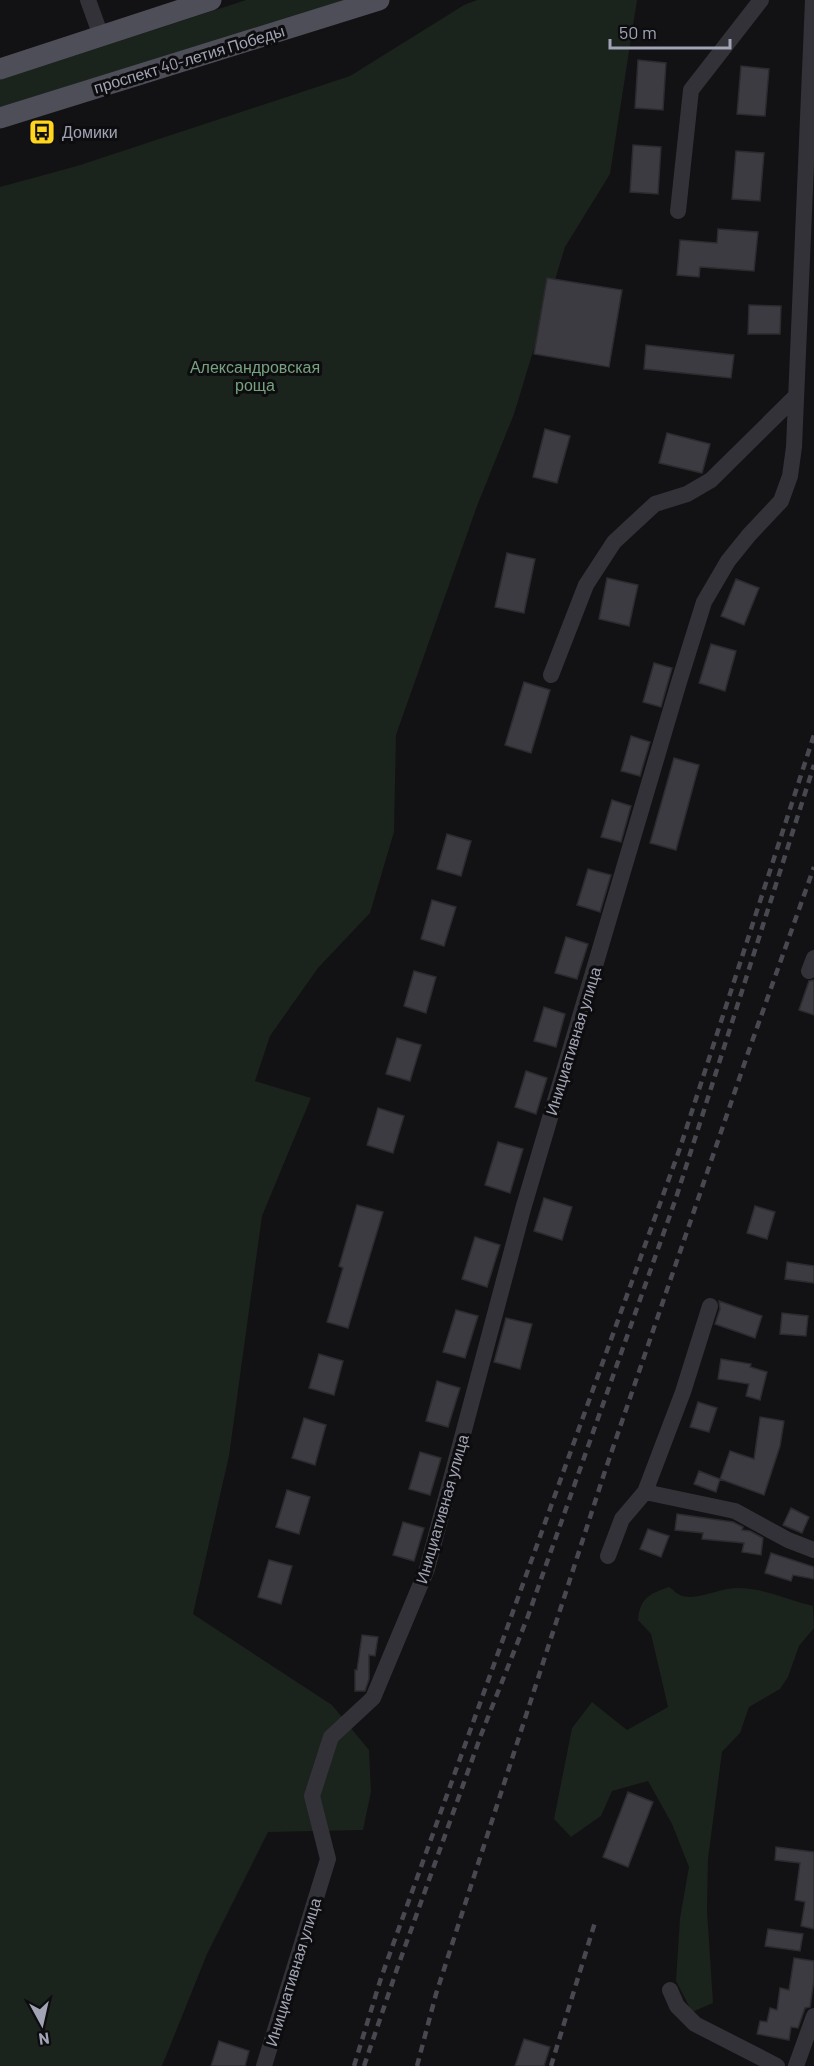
<svg xmlns="http://www.w3.org/2000/svg" width="814" height="2066" viewBox="0 0 814 2066" font-family="Barlow,sans-serif">
  <style>
    .green { fill: #1b231d }
    .building { fill: #3b3b41; stroke: #2c2b2f; stroke-width: 1.5 }
    .lines { fill: none; stroke-linecap: round; stroke-linejoin: round }
    .minor { stroke: #323238; stroke-width: 16 }
    .major { stroke: #4e4e58; stroke-width: 21 }
    .rail { stroke: #474850; stroke-width: 4.5; stroke-dasharray: 8 6; stroke-linecap: butt }
    .labels { text-anchor: middle; stroke-width: 6; stroke-linejoin: round; paint-order: stroke }
    .street-label { font-size: 16px; fill: #a1a4b5; stroke: #0d0c0e }
    .poi-label { font-size: 16px; fill: #a1a4b5; stroke: #0d0c0e; text-anchor: start }
    .park-label { font-size: 16px; fill: #76a27f; stroke: #0d0c0e }
  </style>
  <rect width="100%" height="100%" fill="#121113"/>
  <!-- green -->
  <path class="green" d="M246,0H344L0,111V80Z
    M477,0H637L610,174L565,247L514,414L477,506L396,735L394,832L370,913L318,968L270,1036L255,1081L311,1098L262,1216L229,1456L193,1614L332,1705L369,1750L371,1792L363,1830L268,1832L207,1954L162,2066H0V187L77,166L350,76L464,5Z
    M669,1587C672,1589 676,1593 680,1595C695,1602 720,1588 735,1588C763,1587 787,1600 813,1606L814,1628L799,1646L788,1677L780,1689L749,1707L740,1733L722,1752L708,1859L707,1910L713,2003L692,2012L676,1981L680,1918L689,1867L672,1824L648,1781L612,1791L601,1816L571,1837L554,1819L572,1728L592,1702L627,1730L668,1707L651,1634L638,1620C640,1598 649,1594 669,1587Z"/>
  <!-- building -->
  <path class="building" d="M638,60L666,63L663,110L635,108Z
    M741,66L769,69L765,116L737,114Z
    M633,145L661,147L658,194L630,192Z
    M736,151L764,153L760,201L732,199Z
    M718,229L758,232L754,271L700,267L699,277L677,275L680,240L717,243Z
    M547,278L622,290L609,367L534,354Z
    M749,305L781,306L780,334H748Z
    M646,345L734,355L731,378L644,369Z
    M545,429L570,436L557,483L533,477Z
    M667,433L710,444L702,473L659,463Z
    M507,553L535,559L524,613L495,607Z
    M607,578L638,585L629,626L599,619Z
    M736,579L759,588L744,625L721,616Z
    M711,644L736,651L725,691L699,683Z
    M654,663L672,668L661,707L643,702Z
    M524,682L550,690L531,753L505,745Z
    M631,736L650,742L640,776L621,771Z
    M674,758L699,765L676,850L650,843Z
    M612,800L631,806L621,842L601,837Z
    M447,834L471,841L461,876L437,869Z
    M588,869L611,875L600,912L577,905Z
    M432,900L456,907L444,946L421,939Z
    M566,937L588,944L577,979L555,973Z
    M414,971L436,977L426,1013L404,1006Z
    M814,980V1015L799,1010L809,981Z
    M544,1007L565,1014L556,1047L534,1041Z
    M397,1038L421,1045L410,1081L386,1074Z
    M526,1071L547,1078L536,1114L515,1107Z
    M378,1108L404,1116L393,1153L367,1145Z
    M498,1142L523,1149L510,1193L485,1185Z
    M544,1198L572,1207L562,1240L534,1231Z
    M357,1205L383,1212L348,1328L327,1322L343,1268L339,1266Z
    M755,1206L775,1212L767,1239L747,1233Z
    M475,1237L500,1245L487,1287L462,1279Z
    M787,1262L814,1266V1283L785,1279Z
    M719,1301L762,1316L755,1338L715,1324L720,1309Z
    M456,1310L478,1316L465,1358L443,1352Z
    M782,1313L808,1316L806,1336L780,1334Z
    M506,1318L532,1324L520,1369L494,1362Z
    M319,1354L343,1361L334,1395L309,1388Z
    M721,1359L751,1364L750,1367L767,1372L760,1400L746,1396L749,1384L718,1379Z
    M437,1381L460,1388L448,1427L426,1421Z
    M698,1402L717,1408L709,1432L690,1427Z
    M760,1417L784,1421L780,1446L764,1495L720,1479L730,1451L754,1459Z
    M304,1418L326,1425L315,1465L292,1458Z
    M420,1452L441,1458L430,1495L409,1489Z
    M699,1471L720,1479L716,1492L694,1484Z
    M287,1490L310,1497L299,1534L276,1527Z
    M791,1508L809,1517L802,1533L783,1525Z
    M677,1514L733,1522L743,1527L742,1530L750,1531L763,1538L761,1555L742,1552L744,1543L702,1539L703,1533L675,1530Z
    M403,1522L424,1528L414,1561L393,1555Z
    M648,1529L669,1536L661,1557L640,1549Z
    M771,1553L814,1567V1579L793,1575L791,1581L765,1573Z
    M269,1560L292,1566L281,1604L258,1597Z
    M362,1635L378,1637L375,1656L369,1655V1679L365,1691H355V1670H357Z
    M628,1792L653,1802L628,1867L603,1857Z
    M776,1847L814,1852V1929L801,1926L805,1902L795,1900L800,1863L775,1860Z
    M768,1929L803,1934L800,1951L765,1946Z
    M794,1958L814,1961V1980L810,2007L805,2008L798,2028L791,2027L789,2040L757,2034L760,2021L767,2022L770,2008L777,2010L780,1988L789,1990Z
    M524,2039L550,2047L544,2066H515Z
    M219,2041L249,2051L245,2066H211Z"/>
  <g class="lines">
    <!-- minor -->
    <path class="minor" d="M88,0L101,36
      M678,211L691,90L761,0
      M551,675L586,585L614,542L655,504L687,494L711,480L796,396
      M809,971L814,958
      M645,1492L735,1511L788,1540L814,1550
      M608,1556L622,1519L645,1492L683,1392L710,1306
      M670,1990L677,2006L695,2024L777,2066
      M264,2066L328,1859L312,1796L331,1737L373,1698L427,1569L523,1209L679,682L704,602L728,561L749,535L781,501L790,476L794,447L813,0
      M796,2066L814,2016"/>
    <!-- major -->
    <path class="major" d="M0,69L211,0
      M0,118L379,0"/>
    <!-- rail -->
    <path class="rail" d="M354,2066L381,1978L680,1148L814,735
      M364,2066L397,1969L481,1735L528,1616L676,1198L814,765
      M417,2066L436,1994L605,1471L748,1053L814,867
      M551,2066L596,1919"/>
  </g>
  <!-- icons -->
  <defs>
    <symbol id="bus-square" viewBox="-11 -11 22 22"><rect x="-9" y="-9" width="18" height="18" rx="4" fill="#ffd51d" stroke="#0d0c0e"/><path d="M-5-6H5V4H4V6H2V4H-2V6H-4V4H-5ZM-3.5-4V0h7V-4ZM-3.5 1.2v1.5H-2V1.2ZM2 1.2v1.5H3.5V1.2Z" fill="#111"/></symbol>
  </defs>
  <g fill-rule="evenodd">
    <use href="#bus-square" x="27" y="117" width="30" height="30"/>
  </g>
  <g class="labels">
    <!-- street labels -->
    <g class="street-label">
      <text transform="translate(189 59) rotate(-17)" y="6">проспект 40-летия Победы</text>
      <text transform="translate(573 1041) rotate(-73)" y="6">Инициативная улица</text>
      <text transform="translate(442 1509) rotate(-74)" y="6">Инициативная улица</text>
      <text transform="translate(293 1972) rotate(-73)" y="6">Инициативная улица</text>
    </g>
    <!-- poi labels -->
    <g class="poi-label">
      <text x="62" y="138">Домики</text>
    </g>
    <!-- park labels -->
    <g class="park-label">
      <text x="255" y="373">Александровская<tspan x="255" dy="18">роща</tspan></text>
    </g>
  </g>
  <!-- north arrow -->
  <g transform="translate(42 2024) rotate(172)" stroke="#0d0c0e" stroke-width="4.5" paint-order="stroke">
  <path d="M0-4.5L10 22L0 15L-10 22Z" fill="#a1a4b5"/>
  <text y="-9" font-size="16" font-weight="bold" text-anchor="middle" fill="#a1a4b5">N</text>
  </g>
  <!-- scale -->
  <path d="M610 39v9h120v-9" fill="none" stroke="#a1a4b5" stroke-width="3"/>
  <text x="619" y="39" font-size="18" fill="#a1a4b5" stroke="#0d0c0e" stroke-width="4.5" paint-order="stroke">50 m</text>
</svg>
